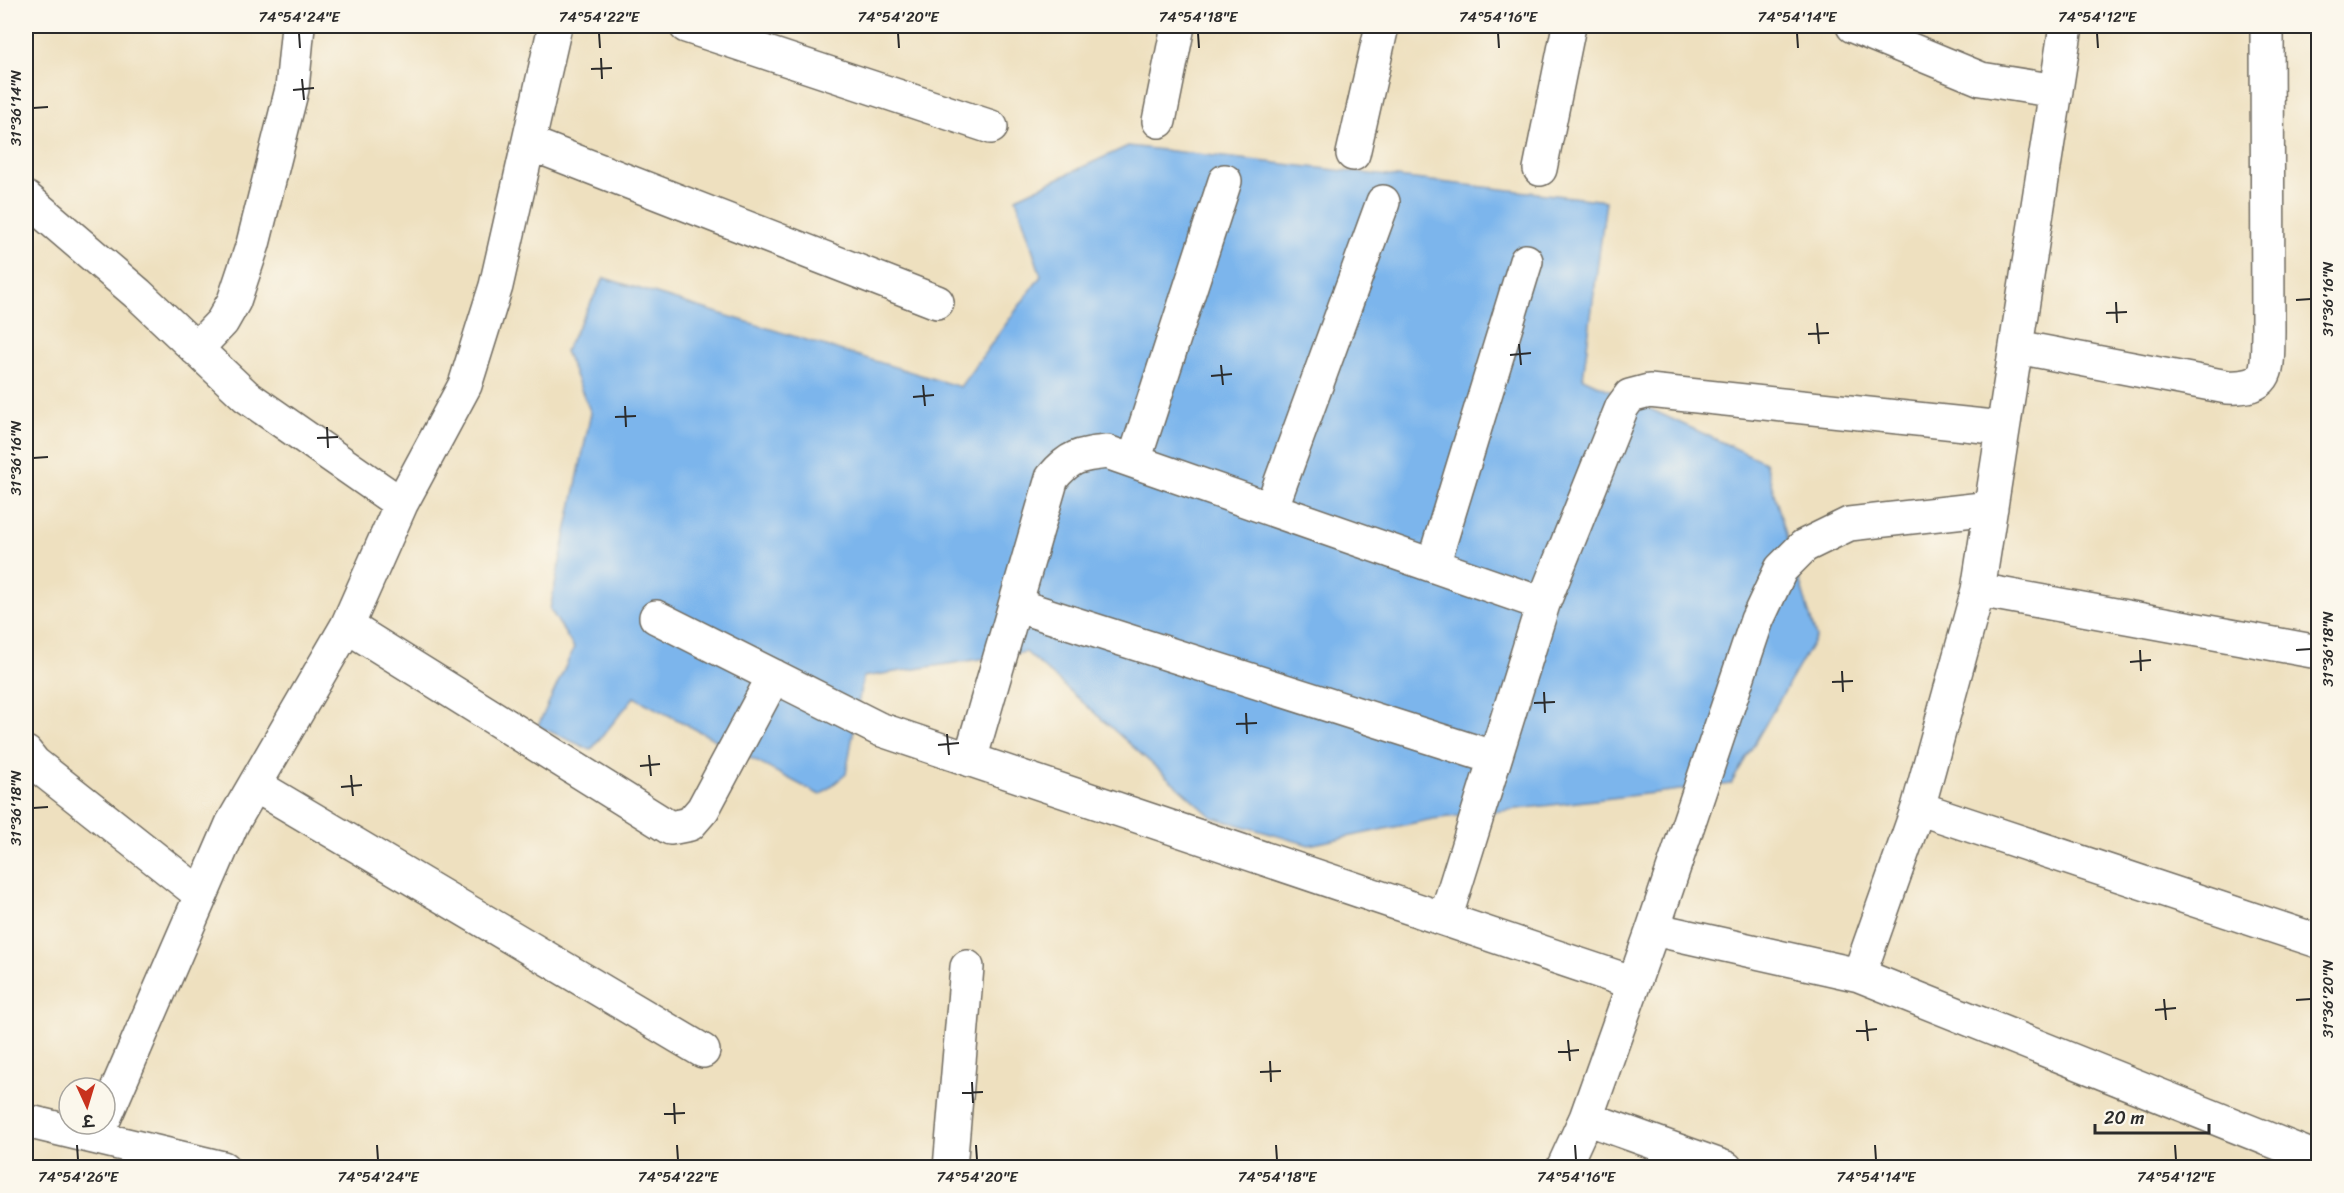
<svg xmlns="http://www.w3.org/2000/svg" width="2344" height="1193" viewBox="0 0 2344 1193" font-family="Sriracha,'Playpen Sans Deva',sans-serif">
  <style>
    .water { fill: #7bb5ec; stroke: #53708c; stroke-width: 1.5 }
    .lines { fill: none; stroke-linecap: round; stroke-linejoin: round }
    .minor-casing { stroke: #6f6a5f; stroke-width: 36 }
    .minor { stroke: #fff; stroke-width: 33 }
    .ticks { fill: none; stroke: #2b2b2b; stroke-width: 2 }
    .neatline { fill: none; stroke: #2b2b2b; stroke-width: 2 }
    .ticks-label { font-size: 15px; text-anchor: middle; fill: #2b2b2b }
  </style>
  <rect width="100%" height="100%" fill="#fbf7ec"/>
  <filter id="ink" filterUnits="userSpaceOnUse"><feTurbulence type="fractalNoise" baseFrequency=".0167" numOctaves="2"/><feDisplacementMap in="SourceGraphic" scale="12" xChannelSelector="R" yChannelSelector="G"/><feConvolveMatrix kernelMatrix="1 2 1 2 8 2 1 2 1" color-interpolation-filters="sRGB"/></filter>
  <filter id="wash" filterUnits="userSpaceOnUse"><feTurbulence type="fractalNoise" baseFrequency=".008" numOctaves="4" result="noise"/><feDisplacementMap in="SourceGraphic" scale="24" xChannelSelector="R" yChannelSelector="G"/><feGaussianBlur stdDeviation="1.35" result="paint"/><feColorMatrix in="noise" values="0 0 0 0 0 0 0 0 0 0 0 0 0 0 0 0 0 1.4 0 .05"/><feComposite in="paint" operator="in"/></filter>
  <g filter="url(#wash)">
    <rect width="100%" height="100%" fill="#eee0bf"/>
    <!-- water -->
    <path class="water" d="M1128,146L1606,201L1583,378L1765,462L1816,637L1731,784L1433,819L1309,845L1212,817L1026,652L863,677L846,774L820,795L634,697L591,750L538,726L574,648L550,609L591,413L565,351L604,278L960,387L1041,276L1016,198Z"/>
  </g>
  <g filter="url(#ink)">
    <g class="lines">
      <defs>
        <path id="minor" d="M686,26L991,127
          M1853,26L1981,79L2056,91
          M1159,121L1178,26
          M529,143L937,302
          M1353,154L1382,26
          M1540,169L1569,26
          M26,198L138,294L246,396L401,504
          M2017,347L2227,387C2272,389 2267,369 2268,332L2267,26
          M196,349L222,322L234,301L253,244L292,89L298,26
          M1134,461L1225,181
          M1271,509L1383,202
          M1433,565L1526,261
          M1978,590L2318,652
          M1015,605L1495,758
          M656,617L879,729L1634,983
          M347,626L670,828L690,824L703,809L774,676
          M26,753L34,763L201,895
          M970,760L1052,478C1070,456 1079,455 1107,452L1543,604
          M255,785L703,1051
          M1918,808L2318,941
          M1445,919L1543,604L1622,407L1630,396L1649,391L2003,428
          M1653,929L1757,620L1781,569L1804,546L1849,524L1991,508
          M1859,975L2318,1159
          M105,1117L232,824L347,626L401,504L465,385L496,286L555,26
          M1586,1118L1726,1168
          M26,1121L223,1168
          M950,1168L967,967
          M1563,1168L1586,1118L1653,929L1859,975L1918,808L1978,590L2066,26"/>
      </defs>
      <!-- minor casing -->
      <use href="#minor" class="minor-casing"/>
      <!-- minor -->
      <use href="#minor" class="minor"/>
    </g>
  </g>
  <!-- ticks -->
  <path class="ticks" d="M299,33L300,48M599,33L600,48M898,33L899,48M1198,33L1199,48M1498,33L1499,48M1797,33L1798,48M2097,33L2098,48M601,58L602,79M591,69L612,68M302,79L304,100M293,90L314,88M33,108L48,107M2296,300L2311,299M2116,302L2117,323M2106,313L2127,312M1817,323L1819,344M1808,334L1829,333M1519,344L1521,365M1510,355L1531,353M1221,365L1223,385M1211,376L1232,374M923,385L925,406M913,397L934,395M625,406L626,427M615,417L636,416M327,427L328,448M317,438L338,437M33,458L48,457M2140,650L2141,671M2296,650L2311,649M2130,662L2151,660M1842,671L1843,692M1832,682L1853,681M1544,692L1545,713M1534,703L1555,702M1246,713L1247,734M1236,724L1257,723M947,734L949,755M938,745L959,743M649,755L651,776M640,766L660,764M351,775L353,796M341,787L362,785M33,808L48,807M2164,999L2166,1020M2296,1000L2311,999M2155,1010L2176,1008M1866,1020L1868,1041M1856,1031L1877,1029M1568,1040L1570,1061M1558,1052L1579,1050M1270,1061L1271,1082M1260,1072L1281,1071M972,1082L973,1103M962,1093L983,1092M674,1103L675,1124M664,1114L685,1113M77,1145L78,1160M377,1145L378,1160M677,1145L678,1160M976,1145L977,1160M1276,1145L1277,1160M1575,1145L1576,1160M1875,1145L1876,1160M2175,1145L2176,1160"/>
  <!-- margin -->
  <rect width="2344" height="1193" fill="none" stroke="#fbf7ec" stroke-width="66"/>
  <!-- north arrow -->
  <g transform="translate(87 1106) rotate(176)"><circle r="28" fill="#fbf7ec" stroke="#a8a59f" stroke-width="1.5"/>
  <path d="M0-4.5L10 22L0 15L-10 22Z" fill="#c8321e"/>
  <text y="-9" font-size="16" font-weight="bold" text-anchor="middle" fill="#2b2b2b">उ</text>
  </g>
  <!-- scale -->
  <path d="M2095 1124v9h114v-9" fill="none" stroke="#2b2b2b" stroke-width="3"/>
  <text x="2104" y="1124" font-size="18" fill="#2b2b2b" stroke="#fbf7ec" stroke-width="4.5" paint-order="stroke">20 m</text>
  <rect x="33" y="33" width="2278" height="1127" class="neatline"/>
  <g class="ticks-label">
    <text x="299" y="22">74°54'24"E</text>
    <text x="599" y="22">74°54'22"E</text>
    <text x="898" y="22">74°54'20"E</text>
    <text x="1198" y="22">74°54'18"E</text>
    <text x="1498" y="22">74°54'16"E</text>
    <text x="1797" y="22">74°54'14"E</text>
    <text x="2097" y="22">74°54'12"E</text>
    <text transform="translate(16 108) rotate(-90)" y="5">31°36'14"N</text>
    <text transform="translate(2328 299) rotate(-90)" y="5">31°36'16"N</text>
    <text transform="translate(16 458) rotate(-90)" y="5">31°36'16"N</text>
    <text transform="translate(2328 649) rotate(-90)" y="5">31°36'18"N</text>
    <text transform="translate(16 808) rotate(-90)" y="5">31°36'18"N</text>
    <text transform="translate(2328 999) rotate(-90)" y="5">31°36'20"N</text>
    <text x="78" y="1182">74°54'26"E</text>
    <text x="378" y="1182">74°54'24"E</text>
    <text x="678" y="1182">74°54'22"E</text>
    <text x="977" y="1182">74°54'20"E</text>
    <text x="1277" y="1182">74°54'18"E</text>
    <text x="1576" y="1182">74°54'16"E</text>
    <text x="1876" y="1182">74°54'14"E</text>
    <text x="2176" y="1182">74°54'12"E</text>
  </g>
</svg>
